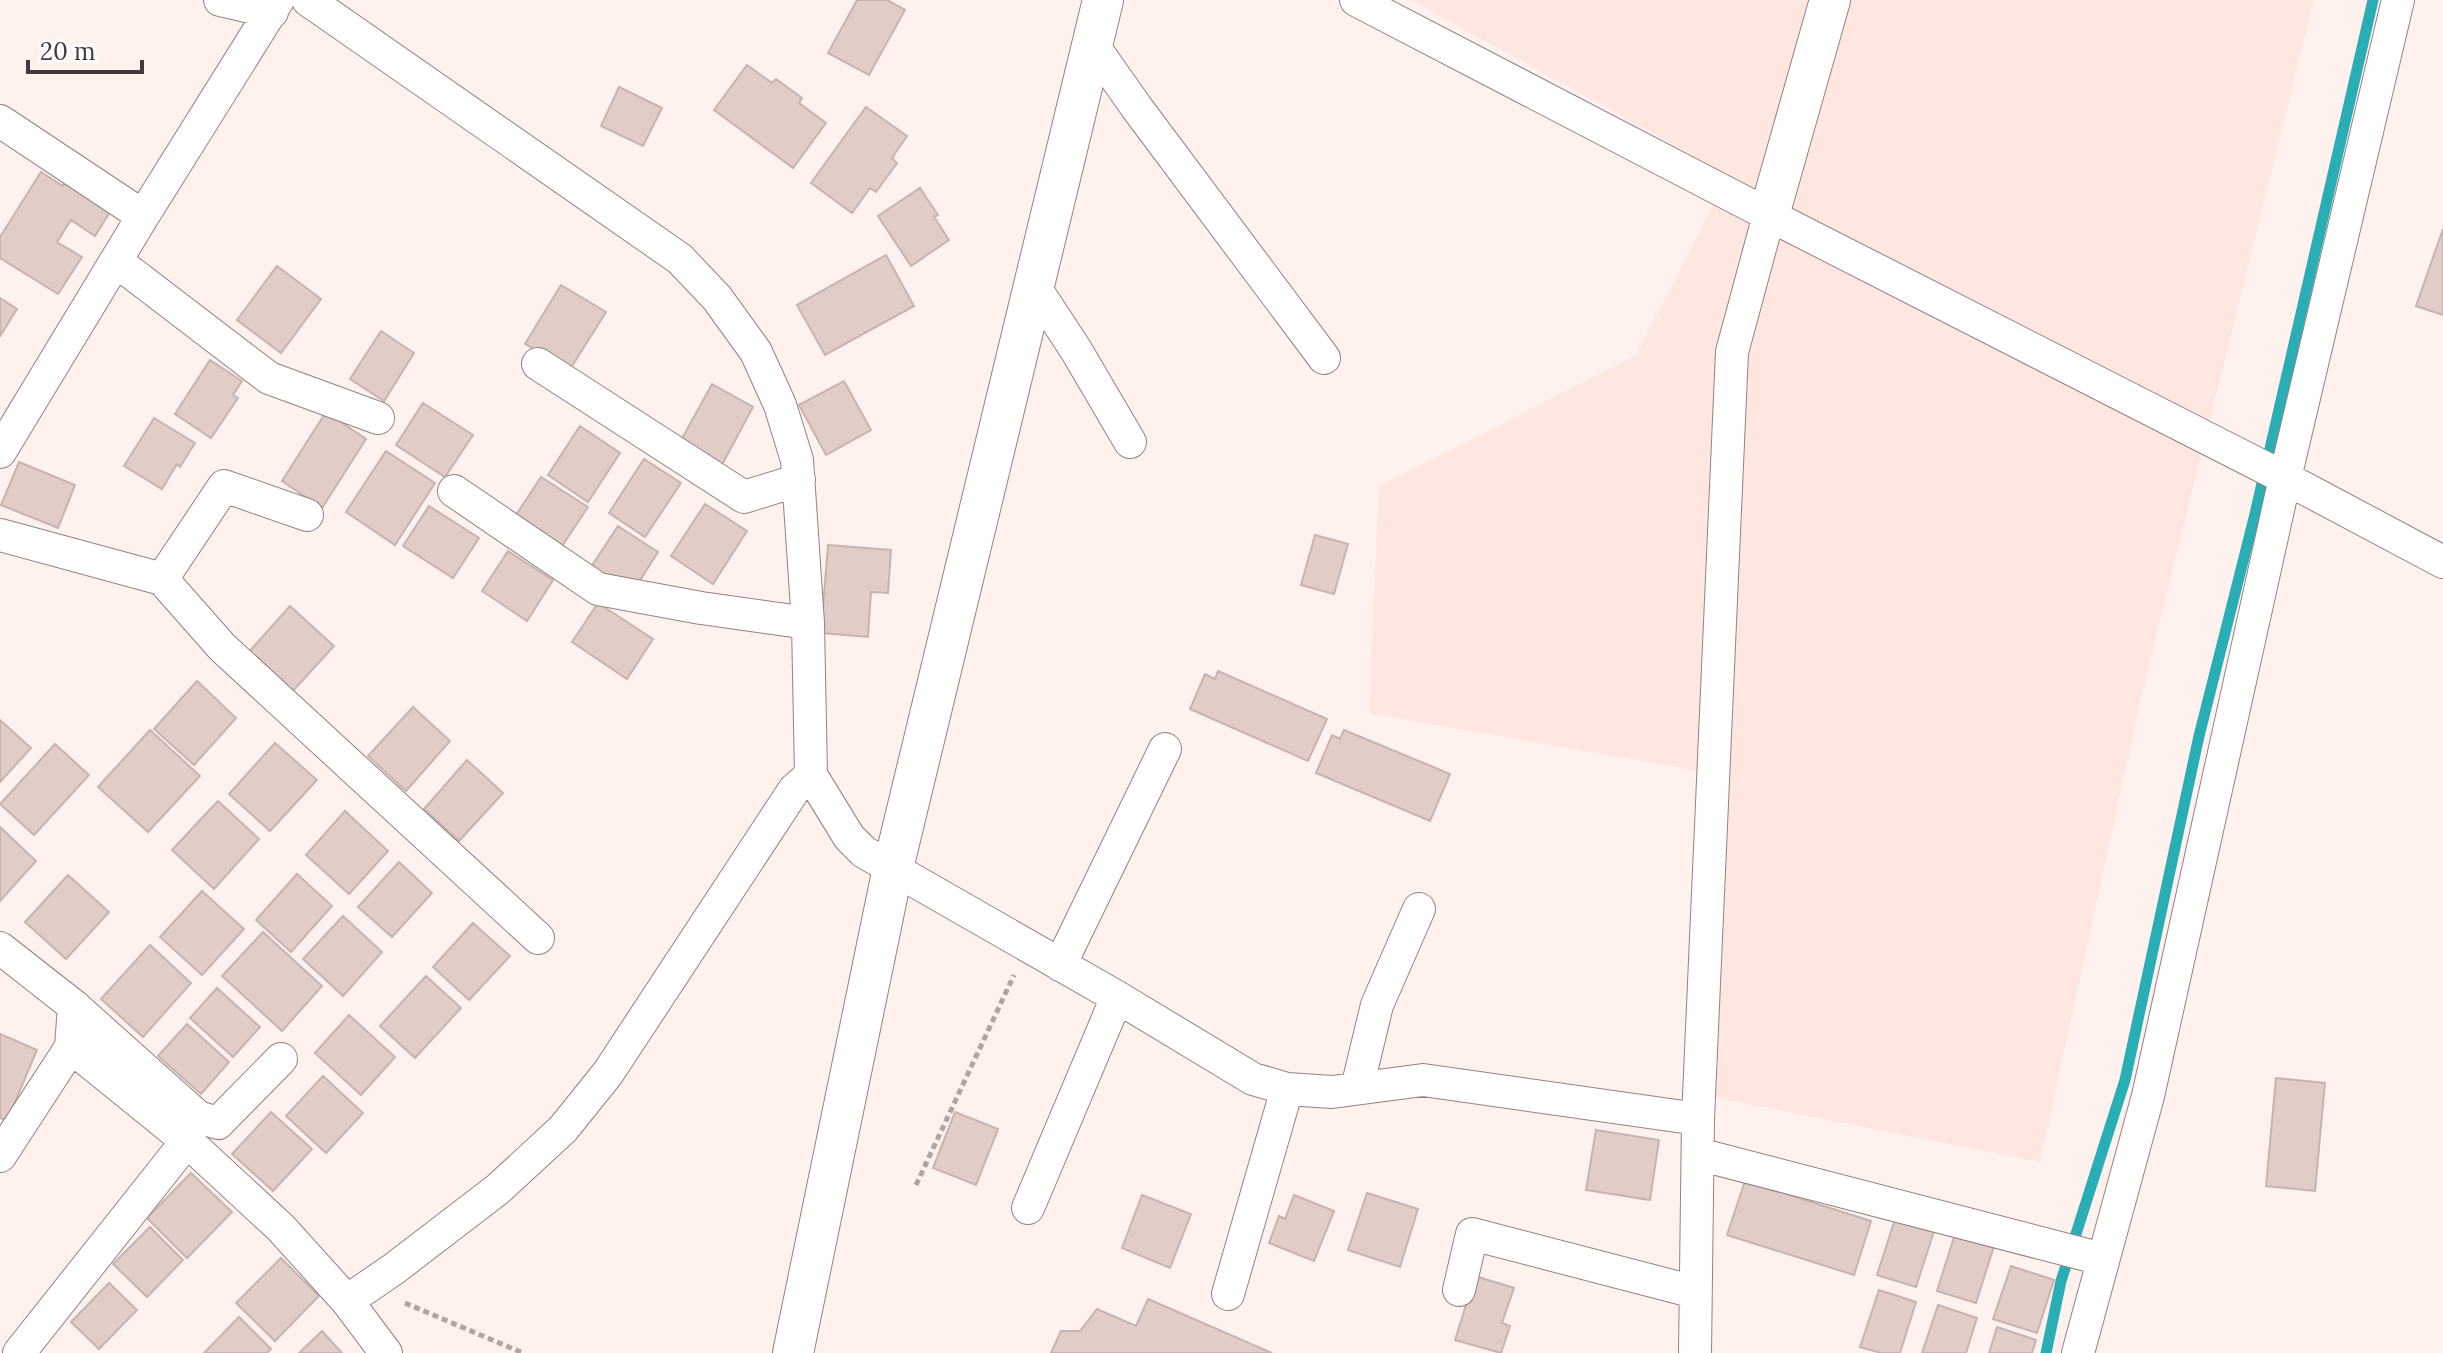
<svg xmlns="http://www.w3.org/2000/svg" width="2443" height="1353" viewBox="0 0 2443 1353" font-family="Lora,serif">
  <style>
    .built { fill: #fee6e1 }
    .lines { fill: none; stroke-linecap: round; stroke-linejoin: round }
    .stream { stroke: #29aeb5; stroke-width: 11 }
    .building { fill: #e1cdc8; stroke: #c7b3af; stroke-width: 2 }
    .minor-casing { stroke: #94827d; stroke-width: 34 }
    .tertiary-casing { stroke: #94827d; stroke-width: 42 }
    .path { stroke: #afa4a2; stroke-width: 5; stroke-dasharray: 6 4; stroke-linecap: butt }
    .minor { stroke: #fff; stroke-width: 32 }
    .tertiary { stroke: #fff; stroke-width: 40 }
  </style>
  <rect width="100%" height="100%" fill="#fef1ee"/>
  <!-- built -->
  <path class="built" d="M1411,0H2314L2142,693L2040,1162L1708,1096L1723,775L1369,713L1379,486L1636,356L1729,175Z"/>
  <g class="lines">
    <!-- stream -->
    <path class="stream" d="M2046,1353L2061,1281L2125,1080L2199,736L2255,514L2373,0"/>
  </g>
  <!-- building -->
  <path class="building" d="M857,0H887L905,10L869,75L828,53Z
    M747,65L772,83L776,79L802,98L799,103L826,123L793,168L714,110Z
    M619,87L662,108L643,146L601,126Z
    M866,107L907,136L892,158L897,163L876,192L870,188L852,213L811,183Z
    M41,172L63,186L64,183L110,212L95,236L71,220L57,242L82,257L58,294L0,258V237Z
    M920,188L938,215L934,217L949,240L911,266L878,216Z
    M2443,229V315L2416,306Z
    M886,255L914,306L825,355L797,305Z
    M277,266L321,299L281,353L237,320Z
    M561,285L606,312L569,371L525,344Z
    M0,298L17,309L0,336Z
    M381,331L414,353L384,401L350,379Z
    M210,360L242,381L233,395L238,398L211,438L175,414Z
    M844,381L871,430L826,455L799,405Z
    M712,384L753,407L722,465L680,442Z
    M423,403L473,435L445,477L396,445Z
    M326,412L366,439L322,508L282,481Z
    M154,418L195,443L180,467L177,464L162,489L124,466Z
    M580,426L620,453L588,502L548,475Z
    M386,451L435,483L395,545L346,512Z
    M644,459L681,483L645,537L609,513Z
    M19,462L75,485L58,528L1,505Z
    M541,477L588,507L558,552L512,521Z
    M705,504L747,531L713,584L671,556Z
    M429,506L479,538L453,578L403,546Z
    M618,526L658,552L632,593L591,567Z
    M1315,535L1348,544L1334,594L1301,585Z
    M828,545L891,550L888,593L871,592L868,637L821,633Z
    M508,551L553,580L527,621L482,591Z
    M598,603L653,639L627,679L572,642Z
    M290,606L334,646L291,693L248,653Z
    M1218,671L1327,719L1308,761L1190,709L1205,674L1215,679Z
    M197,681L236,718L194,765L154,729Z
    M413,707L450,741L406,791L368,756Z
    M0,720L31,748L0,782Z
    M150,730L200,776L148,832L98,787Z
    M1344,730L1450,774L1430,821L1316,773L1332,735L1340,739Z
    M275,743L317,780L270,831L229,794Z
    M55,744L89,775L34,835L0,804Z
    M467,760L503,793L459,841L424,809Z
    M218,801L259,839L214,889L172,850Z
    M345,811L388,851L349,894L306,855Z
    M0,827L36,861L0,901Z
    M399,862L432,893L392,937L358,907Z
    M297,874L332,906L291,952L256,920Z
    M68,875L109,912L66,959L25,922Z
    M202,891L244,929L202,975L160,937Z
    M343,916L382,952L343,996L303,959Z
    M473,923L510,956L469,1000L433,967Z
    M263,932L322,986L282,1031L222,976Z
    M150,945L191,983L143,1037L101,999Z
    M426,976L461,1008L415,1058L380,1026Z
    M217,988L260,1027L233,1057L190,1018Z
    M349,1015L395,1057L361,1095L315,1053Z
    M187,1024L229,1062L201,1094L158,1056Z
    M0,1034L37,1050L7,1121L0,1118Z
    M323,1076L363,1113L326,1153L286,1116Z
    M2276,1078L2325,1083L2315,1191L2266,1186Z
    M271,1112L312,1149L273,1191L232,1154Z
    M955,1112L998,1129L976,1185L933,1168Z
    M1596,1130L1659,1140L1650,1200L1586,1190Z
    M191,1173L232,1212L187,1258L147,1218Z
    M1745,1181L1871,1221L1854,1275L1727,1235Z
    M1367,1193L1418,1209L1400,1267L1348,1250Z
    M1142,1195L1191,1214L1170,1268L1122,1248Z
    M1294,1195L1334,1211L1314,1261L1269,1243L1279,1216L1285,1219Z
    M1896,1216L1935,1228L1916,1287L1877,1275Z
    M150,1227L183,1260L147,1297L113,1264Z
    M1956,1231L1995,1243L1976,1303L1937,1291Z
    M281,1258L319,1296L275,1341L236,1303Z
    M2011,1266L2054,1280L2037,1333L1993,1319Z
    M1475,1276L1514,1288L1502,1323L1510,1326L1501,1353L1455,1340Z
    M109,1283L137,1310L99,1349L71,1322Z
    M1879,1290L1916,1302L1900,1353H1881L1860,1347Z
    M1148,1299L1272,1353H1051L1061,1331H1080L1097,1309L1136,1326Z
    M1938,1305L1977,1318L1966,1353H1922Z
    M239,1317L271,1349L267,1353H204Z
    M1997,1327L2036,1340L2032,1353H1989Z
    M322,1331L342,1353H299Z"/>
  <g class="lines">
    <defs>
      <path id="minor" d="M220,0L272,12
        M308,0L680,259L717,298L756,352L780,405L797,460L808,623L811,775L849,837L864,852L1117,997L1253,1079L1287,1089L1332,1092L1423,1080L1698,1119
        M1356,0L1769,215L2285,478L2443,562
        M1092,44L1137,108L1324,358
        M0,121L143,216
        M116,261L269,378L378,418
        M1034,286L1076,350L1130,442
        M538,364L744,497L799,480
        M0,452L143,216L278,0
        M454,491L598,589L701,608L808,623
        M0,535L162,579L222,647L538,938
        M162,579L224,486L307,515
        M0,948L74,1006L71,1047L0,1156
        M1060,965L1165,749
        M74,1006L198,1117L218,1123L281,1059
        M71,1047L187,1141L281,1228L347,1301L395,1268L498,1189L563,1129L608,1073L794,790L811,775
        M1357,1088L1377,1005L1419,909
        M1698,1154L2102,1259
        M1028,1208L1117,997
        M1459,1290L1472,1234L1695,1292
        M1228,1294L1287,1089
        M347,1301L386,1353
        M19,1353L187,1141
        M1695,1353L1698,1119L1732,352L1769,215
        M2078,1353L2148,1096L2285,478L2398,0"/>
      <path id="tertiary" d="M1769,215L1830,0
        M793,1353L893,868L1103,0"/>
    </defs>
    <!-- minor casing -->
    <use href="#minor" class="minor-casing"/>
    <!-- tertiary casing -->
    <use href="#tertiary" class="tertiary-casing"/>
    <!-- path -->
    <path class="path" d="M916,1185L1014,975
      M405,1303L523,1353"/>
    <!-- minor -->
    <use href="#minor" class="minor"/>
    <!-- tertiary -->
    <use href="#tertiary" class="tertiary"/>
  </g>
  <!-- scale -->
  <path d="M28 60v12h114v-12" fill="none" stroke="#433a39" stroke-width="4"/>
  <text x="40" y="60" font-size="24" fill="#433a39" stroke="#ffffff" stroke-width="6" paint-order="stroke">20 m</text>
</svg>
